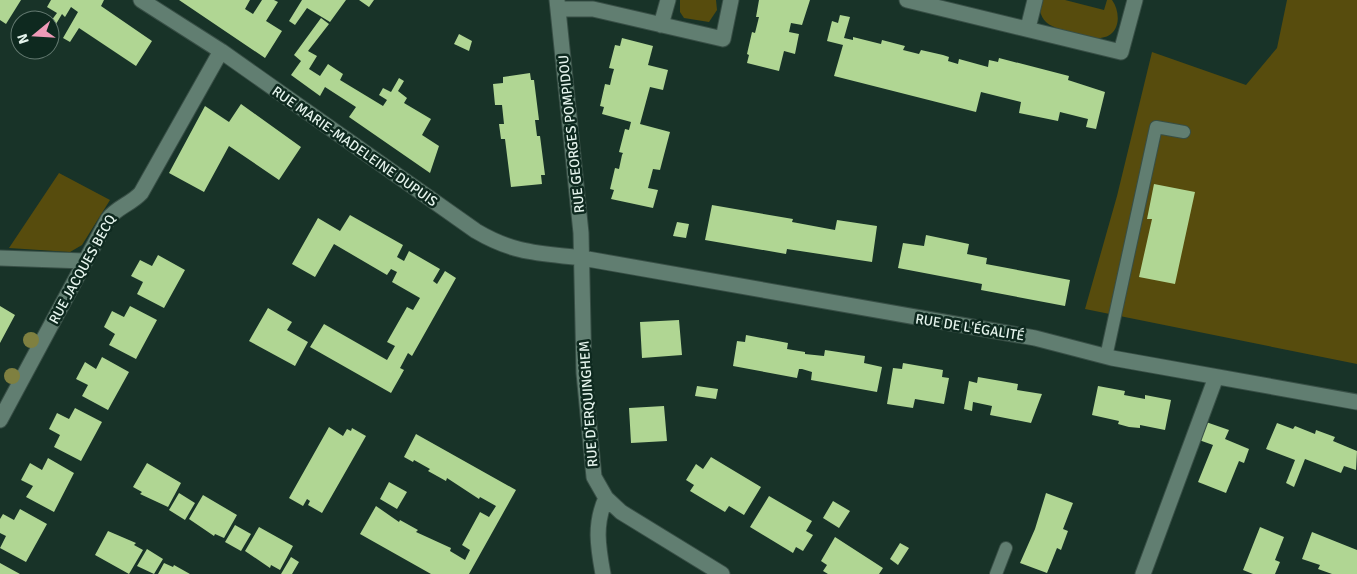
<svg xmlns="http://www.w3.org/2000/svg" width="1357" height="574" viewBox="0 0 1357 574" font-family="Signika,sans-serif">
  <style>
    .green { fill: #574c0d }
    .building { fill: #b0d693 }
    .lines { fill: none; stroke-linecap: round; stroke-linejoin: round }
    .service-casing { stroke: #384f46; stroke-width: 14 }
    .minor-casing { stroke: #384f46; stroke-width: 17 }
    .service { stroke: #617e71; stroke-width: 12 }
    .minor { stroke: #617e71; stroke-width: 15 }
    .tree { fill: #7f8040 }
    .labels { text-anchor: middle; stroke-width: 5; stroke-linejoin: round; paint-order: stroke }
    .street-label { font-size: 14px; fill: #e5f4ed; stroke: #0e291f }
  </style>
  <rect width="100%" height="100%" fill="#183328"/>
  <!-- green -->
  <path class="green" d="M680,0H716L717,10L709,22L684,18L680,12Z
    M1039,0H1065L1104,10L1107,0H1112C1122,14 1120,38 1098,38C1088,38 1052,29 1046,22C1040,16 1039,8 1039,0Z
    M1287,0H1357V364L1085,309L1117,196L1152,52L1246,85L1277,48Z
    M59,173L110,200L82,245L70,252L9,248Z"/>
  <!-- building -->
  <path class="building" d="M0,0H21L6,24L0,20Z
    M51,0H104L101,6L152,41L136,66L79,28L70,42L63,38L78,12L71,7L65,17L62,14L56,24L51,21L57,13L47,7Z
    M179,0H250L245,9L253,14L262,0H274L278,2L266,21L282,31L265,58Z
    M302,0H346L330,22L307,8L295,25L289,21Z
    M359,0H374L369,7Z
    M759,0H810L802,25L791,23L789,32L799,34L795,54L784,51L779,71L747,63L749,55L747,54L752,32L755,33L759,17H756Z
    M840,15L850,17L844,38L853,40V37L881,44L882,40L905,46L903,50L919,54L921,50L943,55L949,57L948,61L958,64L959,59L988,67L989,60L998,62L999,58L1069,76L1068,80L1105,92L1096,129L1086,127L1088,119L1060,112L1058,121L1019,113L1021,102L981,92L976,112L834,76L843,45L827,41L832,21L838,23Z
    M321,18L329,24L308,51L317,56L309,69L320,76L328,64L343,74L340,80L383,106L387,100L379,95L383,88L391,92L399,78L404,81L398,91L407,98L404,103L431,119L422,135L439,146L430,173L349,117L356,107L325,87L320,96L291,75L301,61L294,55Z
    M459,34L472,41L469,51L454,44Z
    M622,38L653,46L648,65L668,70L663,90L650,87L640,124L670,132L660,170L653,169L648,188L658,190L653,208L611,199L614,190L610,189L615,168L619,169L622,155L623,153L619,152L625,129L629,130L631,122L602,114L604,107L600,106L605,84L610,85L612,76L614,69L609,68L615,45L620,46Z
    M530,73L531,80H534L539,120H535L537,136H540L545,175H541L542,184L511,187L505,139H501L499,124H504L502,105H495L493,84L503,83V77Z
    M241,104L301,147L279,180L229,146L204,192L169,173L205,106L229,122Z
    M1154,184L1195,192L1175,284L1139,277L1152,219H1147Z
    M712,205L793,219L792,222L835,230L837,220L877,226L872,262L787,249L786,254L705,240Z
    M350,215L403,245L397,257L404,261L409,251L440,269L433,281L437,284L445,271L456,278L412,356L408,353L400,368L404,370L391,393L310,347L324,324L387,360L395,346L387,342L407,307L413,310L420,298L392,282L397,272L391,269L387,275L334,244L315,277L292,264L318,218L340,231Z
    M677,222L689,224L686,238L673,236Z
    M926,235L969,244L967,254L987,258L986,264L1070,280L1065,306L981,290L982,284L898,268L903,243L924,246Z
    M158,255L185,270L164,308L137,294L143,282L131,276L140,260L152,266Z
    M0,306L15,315L0,343Z
    M130,306L157,320L136,359L109,345L115,334L104,327L112,311L124,317Z
    M268,308L292,322L287,330L308,342L295,366L249,341Z
    M679,320L682,355L642,358L640,322Z
    M746,335L788,343L787,349L805,352V354L824,356L825,350L865,356L864,363L882,367L877,392L811,380L812,372L802,369H799L797,378L733,366L737,341L745,342Z
    M102,357L129,372L108,410L82,396L88,385L76,379L85,362L96,369Z
    M903,363L943,370L942,377L949,378L944,404L915,399L913,408L887,404L893,368L902,369Z
    M978,377L1018,384L1017,390L1042,394L1031,423L990,415L992,406L973,402L972,411L964,409L969,381L977,383Z
    M697,386L718,389L716,399L695,396Z
    M1098,386L1125,391L1124,395L1145,399V395L1171,400L1165,430L1140,425V428L1129,427L1118,424L1119,421L1092,415Z
    M664,406L667,441L631,443L629,408Z
    M75,408L102,422L81,461L54,447L60,435L49,429L57,413L69,419Z
    M1206,422L1229,430L1225,439L1249,449L1244,463L1239,461L1226,493L1198,482L1213,445L1199,440Z
    M1277,423L1293,429L1295,426L1315,434L1316,430L1335,437L1333,441L1357,451L1356,470L1344,466L1341,473L1305,459L1294,487L1286,483L1295,460L1266,449Z
    M329,427L343,436L347,429L351,431L352,428L366,436L322,513L308,505L310,501L307,499L303,506L289,498Z
    M416,434L516,490L469,574H431L360,534L376,506L399,522L400,520L418,530L416,532L451,548L450,551L465,560L470,550L462,545L480,512L489,517L496,506L480,497L479,499L447,478L446,481L428,471L430,469L414,460L413,462L404,457Z
    M711,457L761,487L744,515L729,506L725,512L690,491L694,485L686,480L696,464L703,469Z
    M48,458L74,473L54,512L26,497L33,486L21,480L30,463L42,470Z
    M147,463L181,483L168,507L140,494L142,492L133,487Z
    M389,482L407,492L397,509L380,499Z
    M179,493L195,503L185,520L169,510Z
    M1046,493L1073,503L1063,529L1068,531L1061,550L1057,548L1047,573L1020,563L1035,529Z
    M203,495L237,515L224,538L215,534L214,536L189,519Z
    M769,496L812,521L806,531L813,535L803,551L796,547L793,553L750,527Z
    M833,501L850,511L839,528L823,518Z
    M20,509L47,524L26,562L0,548L6,536L0,533V519L3,514L14,520Z
    M235,525L251,534L241,551L225,542Z
    M259,527L293,546L280,570L271,565L270,568L245,551Z
    M1260,527L1284,537L1275,560L1280,562L1275,574H1253L1243,570Z
    M108,531L136,543L134,545L143,550L129,574L95,555Z
    M1312,532L1357,550V574H1332L1318,569L1320,565L1302,559Z
    M835,537L883,568L879,574H828L823,571L827,565L821,561Z
    M900,543L909,548L898,565L890,559Z
    M147,549L163,559L154,574L137,566Z
    M291,557L299,562L292,574H281Z
    M0,563L20,574H0Z
    M164,563L173,567L174,565L190,574H158Z"/>
  <g class="lines">
    <defs>
      <path id="service" d="M1106,357L1156,127L1184,132
        M996,574L1006,548"/>
      <path id="minor" d="M141,0L221,51L476,231C515,254 539,253 582,258L1035,338L1112,358L1357,402
        M557,0L581,233L584,373L594,477L606,498L621,512L722,574
        M907,0L1121,52L1135,0
        M558,9H593L723,39L731,0
        M661,25L668,0
        M1028,28L1035,0
        M0,258L85,261
        M0,420L108,219C117,207 131,204 141,193L221,51
        M603,574C598,547 594,524 606,498
        M1143,574L1216,377"/>
    </defs>
    <!-- service casing -->
    <use href="#service" class="service-casing"/>
    <!-- minor casing -->
    <use href="#minor" class="minor-casing"/>
    <!-- service -->
    <use href="#service" class="service"/>
    <!-- minor -->
    <use href="#minor" class="minor"/>
  </g>
  <!-- trees -->
  <g class="tree">
    <circle cx="31" cy="340" r="8"/>
    <circle cx="12" cy="376" r="8"/>
  </g>
  <g class="labels">
    <!-- street labels -->
    <g class="street-label">
      <text transform="translate(571 134) rotate(-96)" y="5">RUE GEORGES POMPIDOU</text>
      <text transform="translate(355 146) rotate(35)" y="5">RUE MARIE-MADELEINE DUPUIS</text>
      <text transform="translate(82 269) rotate(-61)" y="5">RUE JACQUES BECQ</text>
      <text transform="translate(970 327) rotate(9)" y="5">RUE DE L'ÉGALITÉ</text>
      <text transform="translate(588 404) rotate(-94)" y="5">RUE D'ERQUINGHEM</text>
    </g>
  </g>
  <!-- north arrow -->
  <g transform="translate(35 35) rotate(252)"><circle r="24" fill="#0e291f" stroke="#647a71"/>
  <path d="M0-4L9 19L0 12L-9 19Z" fill="#ef9ab8"/>
  <text y="-8" font-size="14" font-weight="bold" text-anchor="middle" fill="#e5f4ed">N</text>
  </g>
</svg>
